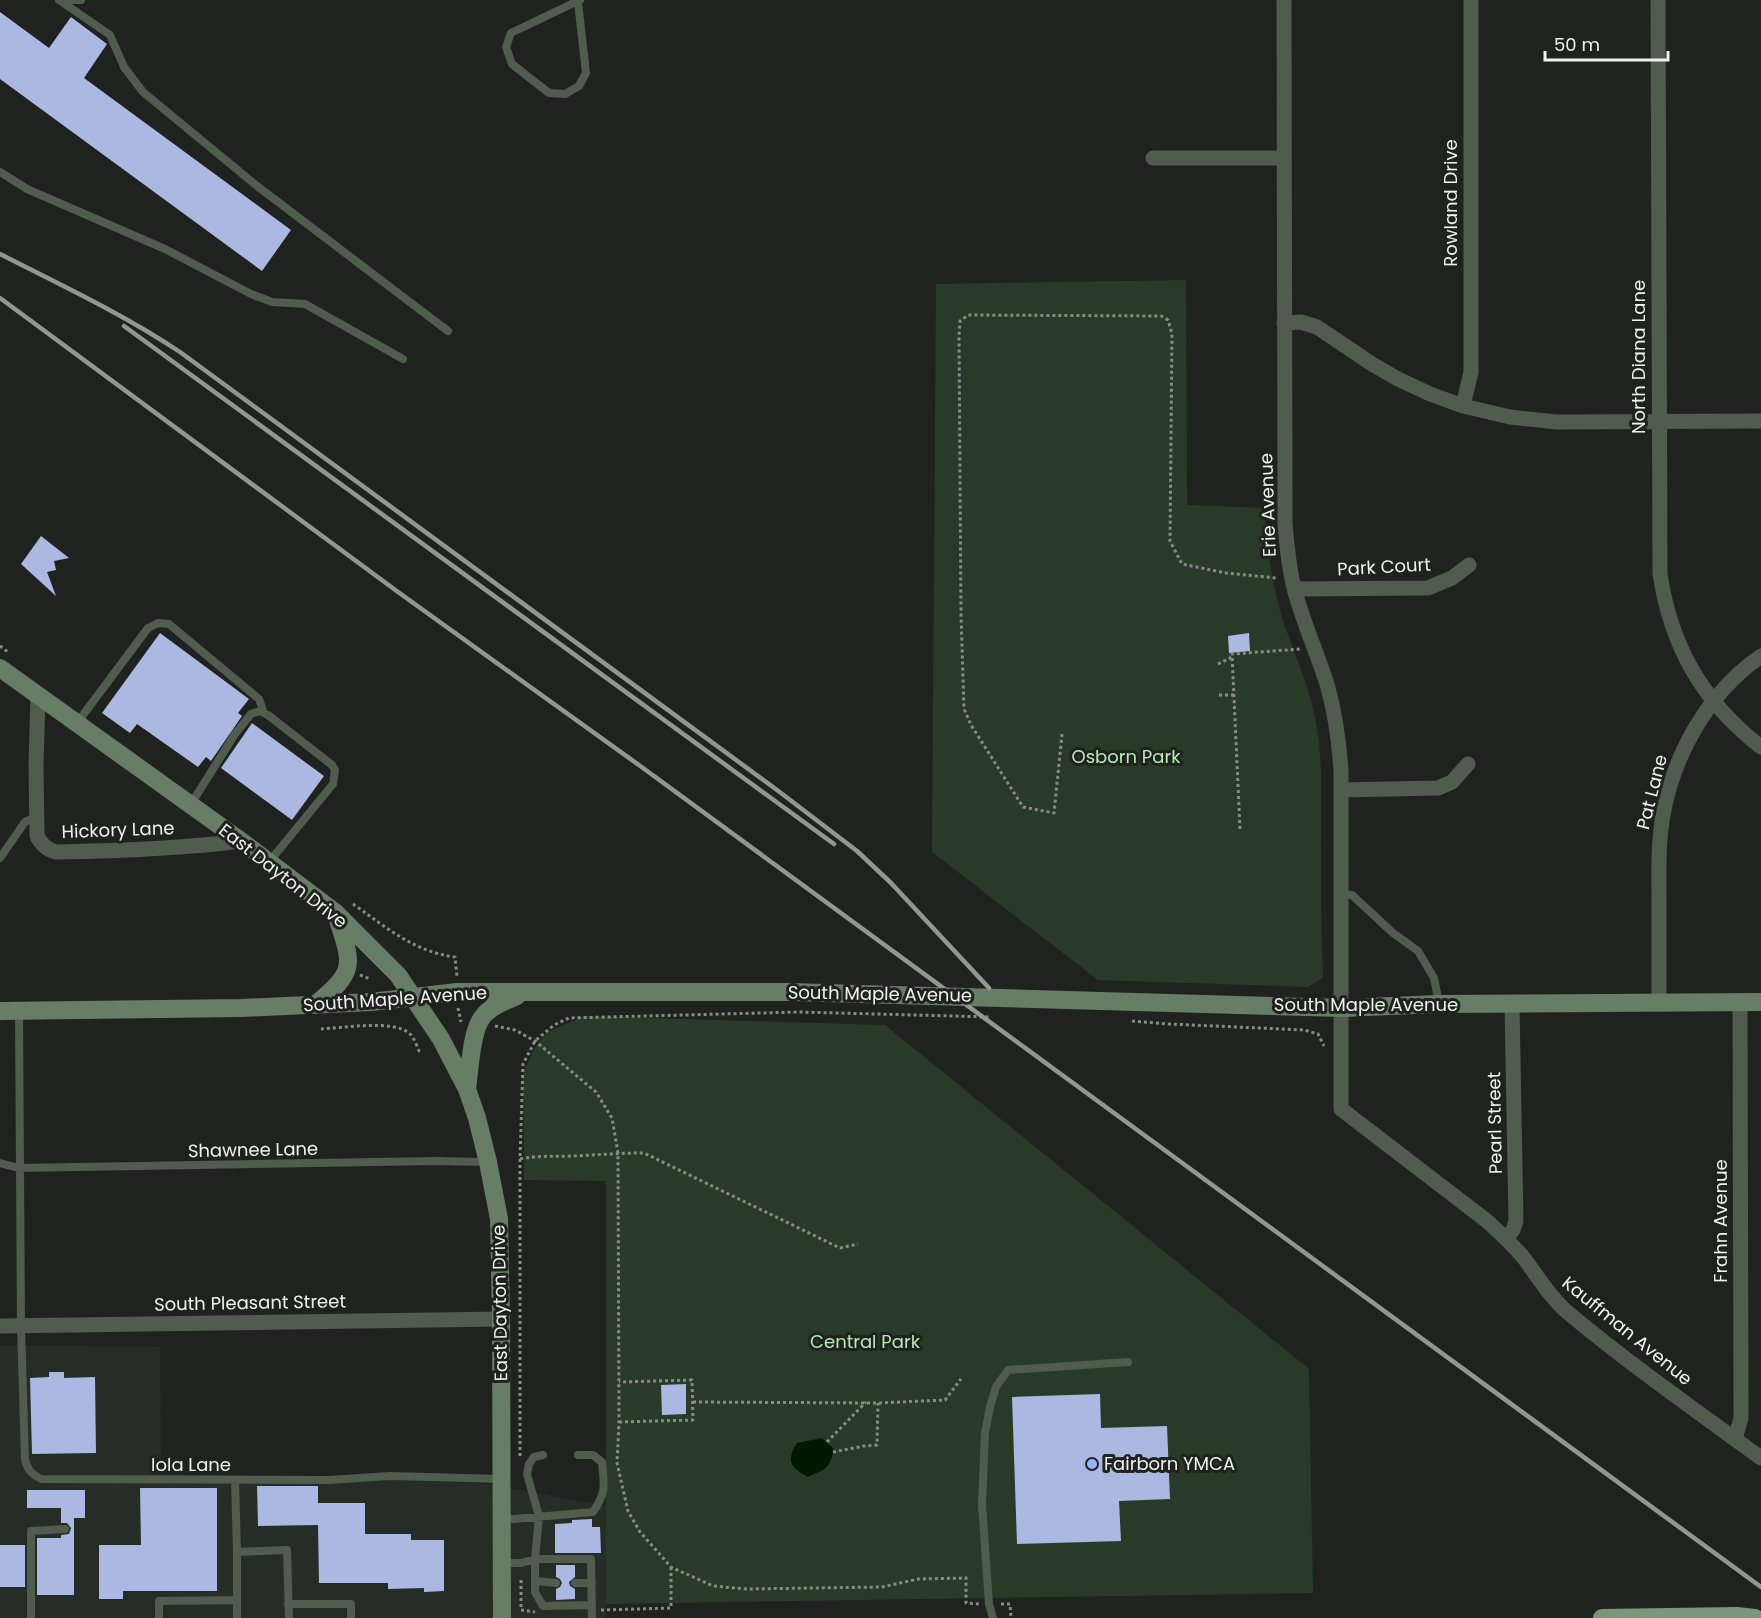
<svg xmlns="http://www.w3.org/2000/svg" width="1761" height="1618" viewBox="0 0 1761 1618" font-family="Poppins,sans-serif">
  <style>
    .built { fill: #262d26 }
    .green { fill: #293b28 }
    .water { fill: #001900 }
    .building { fill: #aab8e2 }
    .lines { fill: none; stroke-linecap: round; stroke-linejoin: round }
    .path { stroke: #898b89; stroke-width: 3; stroke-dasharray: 3 3; stroke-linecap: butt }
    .lane { stroke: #4f5c4e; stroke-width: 8 }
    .street { stroke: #4f5c4e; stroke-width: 15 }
    .secondary { stroke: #687d66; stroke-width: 18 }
    .primary { stroke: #7b9779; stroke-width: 18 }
    .rail { stroke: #949694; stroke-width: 4.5 }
    .poi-dot { fill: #9cb4fd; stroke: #20221f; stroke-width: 2 }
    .labels { text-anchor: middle; stroke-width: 6; stroke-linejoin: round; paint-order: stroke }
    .street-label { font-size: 18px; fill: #eff1ef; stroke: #20221f }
    .park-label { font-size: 18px; fill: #b6ebb3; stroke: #20221f }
    .poi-label { font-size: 18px; fill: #eff1ef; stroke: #20221f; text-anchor: start }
  </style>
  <rect width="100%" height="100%" fill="#20221f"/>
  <!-- built -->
  <path class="built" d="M0,1345L160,1347L161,1474L482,1483L606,1506V1618H0Z"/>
  <!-- green -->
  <path class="green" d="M1186,280L1187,505L1265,508C1266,547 1272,586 1284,624C1296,657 1310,688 1316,723C1323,759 1321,796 1321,832C1321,881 1321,929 1323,978L1308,987L1098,980L932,852L936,284Z
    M584,1016L885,1025L1309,1369L1313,1593L606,1604V1181L524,1180L523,1073L532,1053L546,1033Z"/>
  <!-- water -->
  <path class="water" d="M822,1438L834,1449C830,1468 826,1469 808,1477C790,1467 786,1461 797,1443Z"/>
  <!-- building -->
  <path class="building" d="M0,12L49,48L71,17L107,44L84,78L291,230L262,271L0,79Z
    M41,536L69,558L54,561L56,570L47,572L56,596L21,564Z
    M160,633L249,699L238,713L242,716L211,761L206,757L198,767L137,724L130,733L102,713Z
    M1249,633L1250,651L1229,653L1228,636Z
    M252,723L324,776L292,820L221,768Z
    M49,1372H64V1378L95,1377L96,1453L32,1454L30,1378L49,1377Z
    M686,1384V1414L662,1415L661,1385Z
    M1100,1394L1101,1428L1167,1426L1170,1499L1119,1501L1121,1541L1017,1544L1012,1397Z
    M257,1486H318V1503H365V1534H411V1540H444V1591L424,1592V1588L388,1589V1583H319L318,1525L258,1526Z
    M140,1488H217V1591H123V1599H99V1545H141Z
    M27,1490H85V1518H74V1595H37V1538H61V1535L69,1534L71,1528L67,1523H61V1508H27Z
    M592,1519V1527H600L601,1553H555V1524L572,1523V1520Z
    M0,1545H25V1587H0Z
    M556,1565H575V1577L569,1582L570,1586L575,1589V1599L556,1600V1589L560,1587L562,1583L560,1579L556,1577Z"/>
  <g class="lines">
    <!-- path -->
    <path class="path" d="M0,646L8,652
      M1218,664L1232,657
      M1219,695H1234
      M1062,734L1054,813L1023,807L971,725L964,709L961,614L959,336L960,321L968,315L1161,316L1168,320L1172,334L1170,541L1182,564L1226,573L1276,578
      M1240,829L1232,654L1300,649
      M353,904C386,927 414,952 455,957L457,977
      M360,975L370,979
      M458,1008L461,1022
      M1132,1021L1169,1024L1304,1030L1318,1034L1324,1046
      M495,1026L515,1030L535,1041L596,1092L612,1118L618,1153L619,1422L617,1463L628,1511L640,1532L671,1567L713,1586L747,1589L882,1587L918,1579L966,1578V1603L979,1604
      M321,1029C341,1028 395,1019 410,1034C414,1038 417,1046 419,1051L421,1050
      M520,1159C539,1155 553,1157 572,1156C596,1155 620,1153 644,1153L840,1248L858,1244
      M693,1402L878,1403L945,1400L961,1379
      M619,1422L693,1420L692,1380L619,1382
      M827,1442L866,1402
      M833,1452L864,1446L877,1445L878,1403
      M520,1456V1159L523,1064L535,1041L554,1025L569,1018L799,1012L991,1017
      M521,1580V1610L535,1612
      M1001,1604H1010L1011,1618
      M601,1610L671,1608V1567"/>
    <!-- lane -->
    <path class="lane" d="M59,0L110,35L124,67L143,92L257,186L448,331
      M59,0H81
      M578,2L586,73L579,86L565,94L549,93L512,64L506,47L511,33L580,0
      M0,172L27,189L165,249L251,294L272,302L305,304L403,359
      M77,723L148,628L158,623L169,624L259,699L264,713
      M191,804L235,734L251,714L260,711L268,715L332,765L335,770L333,784L269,862
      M0,858L25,822L37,817
      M1341,894L1352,895L1393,933L1418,951L1434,978L1439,1003
      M19,1012L21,1326L25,1459C27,1469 31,1474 41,1479L329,1480L390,1476L502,1479
      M0,1163L19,1168L436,1161L487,1162
      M543,1455L534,1457L529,1464L527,1474L539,1516L535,1559V1592L543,1606L592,1605
      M235,1480L237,1552
      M503,1520L593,1512C607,1492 604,1485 602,1462L593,1455H578
      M502,1563H521L535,1559H591L592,1618
      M535,1581L556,1583
      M575,1583H592
      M288,1604H351V1618
      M31,1618V1531L65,1529
      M159,1618V1601L237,1600
      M237,1618V1552L287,1550L289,1618
      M993,1618L989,1604L982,1504L985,1433L990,1407L996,1387L1008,1370L1128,1362"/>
    <!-- street -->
    <path class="street" d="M1284,0L1285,524C1287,547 1289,570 1295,592C1304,624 1317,653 1327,684C1335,712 1339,741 1341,770V1109L1487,1221C1499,1232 1512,1244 1523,1257C1537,1275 1548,1295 1566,1311C1628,1363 1695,1410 1761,1458
      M1658,0L1660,574C1671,647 1703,702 1761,747
      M1153,158H1284
      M1284,323L1301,322L1317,327L1372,364L1398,379L1430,394L1463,406L1510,417L1557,422L1761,421
      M1463,406L1471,372V0
      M1295,589L1428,588L1452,578L1469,565
      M38,695L36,765L37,836C42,845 46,849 56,852C118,851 179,849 241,841
      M1341,790L1438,788L1452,782L1468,764
      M1659,1003C1659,968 1659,933 1659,898C1659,870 1658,843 1663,815C1674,753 1709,692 1761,656
      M1506,1239L1513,1230L1516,1221L1512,1004
      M0,1326L501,1319
      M1735,1439L1741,1418L1740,1003"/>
    <!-- secondary -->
    <path class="secondary" d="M0,668L241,841L336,913L398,975L441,1039L467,1089L477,1118L488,1162L499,1219L501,1319L502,1618
      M315,1005C356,971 353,966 337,917
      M0,1011L241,1008L371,1002L457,992H790L1343,1008L1439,1004L1761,1002
      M467,1089C470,1069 471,1029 484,1015C493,1005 506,1001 517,996"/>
    <!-- primary -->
    <path class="primary" d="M1602,1618L1737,1616L1755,1618"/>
    <!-- rail -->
    <path class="rail" d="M0,254C61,285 123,314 180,352L777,790L857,851L891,883L989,988
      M0,298L398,592L643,768L1761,1587
      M124,326L834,844"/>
  </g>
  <!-- markers -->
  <circle class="poi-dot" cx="1092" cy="1464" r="6"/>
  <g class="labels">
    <!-- street labels -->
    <g class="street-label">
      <text transform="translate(1451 203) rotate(-90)" y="6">Rowland Drive</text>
      <text transform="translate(1639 357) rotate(-90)" y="6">North Diana Lane</text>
      <text transform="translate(1268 505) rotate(-92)" y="6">Erie Avenue</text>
      <text transform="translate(1384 567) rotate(-3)" y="6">Park Court</text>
      <text transform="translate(1652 792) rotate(-76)" y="6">Pat Lane</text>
      <text transform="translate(118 830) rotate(-2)" y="6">Hickory Lane</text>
      <text transform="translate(283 876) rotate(38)" y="6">East Dayton Drive</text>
      <text transform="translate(880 994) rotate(1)" y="6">South Maple Avenue</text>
      <text transform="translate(395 999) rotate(-4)" y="6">South Maple Avenue</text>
      <text x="1366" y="1011">South Maple Avenue</text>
      <text transform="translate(1495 1123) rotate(-91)" y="6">Pearl Street</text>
      <text transform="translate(253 1150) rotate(-1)" y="6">Shawnee Lane</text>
      <text transform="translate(1721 1221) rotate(-90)" y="6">Frahn Avenue</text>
      <text transform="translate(250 1303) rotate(-1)" y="6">South Pleasant Street</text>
      <text transform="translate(500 1303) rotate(-91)" y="6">East Dayton Drive</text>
      <text transform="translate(1627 1331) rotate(39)" y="6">Kauffman Avenue</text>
      <text x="191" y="1471">Iola Lane</text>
    </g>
    <!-- park labels -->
    <g class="park-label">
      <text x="1126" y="763">Osborn Park</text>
      <text x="865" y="1348">Central Park</text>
    </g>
    <!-- poi labels -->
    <g class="poi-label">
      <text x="1104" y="1470">Fairborn YMCA</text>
    </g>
  </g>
  <!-- scale -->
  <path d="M1545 51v9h123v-9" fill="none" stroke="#eff1ef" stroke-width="3"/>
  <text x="1554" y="51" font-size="18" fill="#eff1ef" stroke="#20221f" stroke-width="4.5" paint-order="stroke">50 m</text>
</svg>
